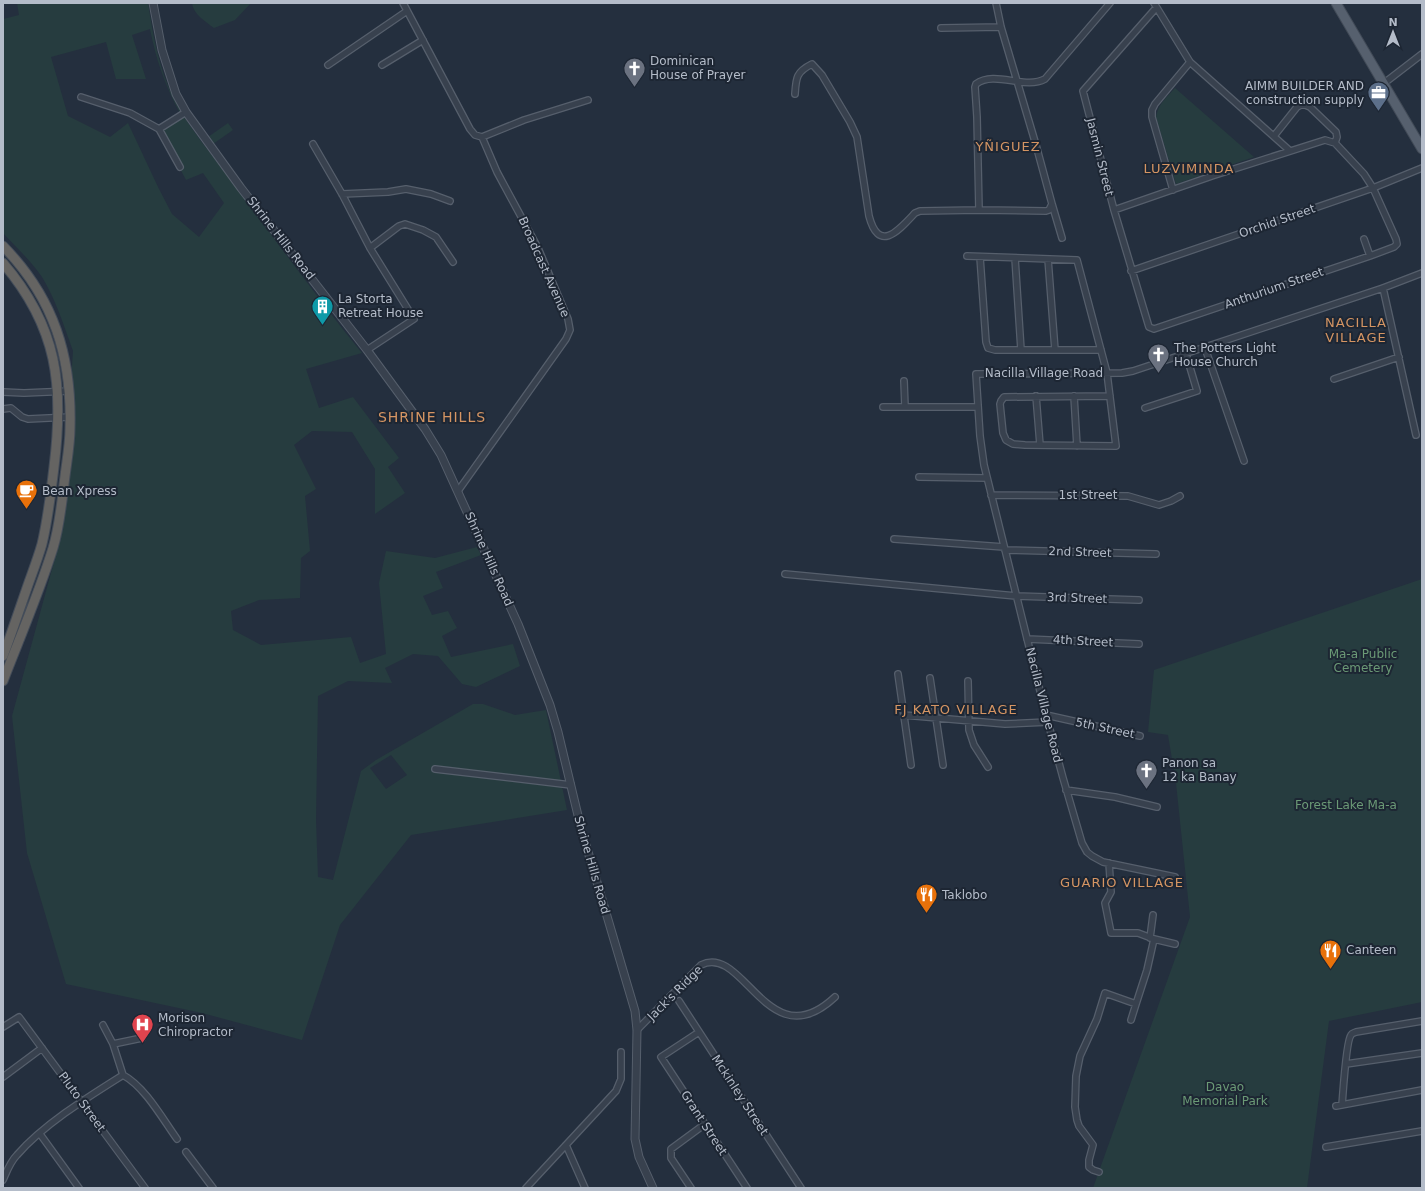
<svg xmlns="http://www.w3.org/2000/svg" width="1425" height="1191" viewBox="0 0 1425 1191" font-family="'DejaVu Sans',sans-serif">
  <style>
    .green { fill: #263c3f; fill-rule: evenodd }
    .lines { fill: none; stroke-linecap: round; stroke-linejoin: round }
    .minor-casing { stroke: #565f6c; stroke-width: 8 }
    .tertiary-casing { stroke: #565f6c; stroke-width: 9 }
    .primary-casing { stroke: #414a57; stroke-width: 11 }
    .trunk-casing { stroke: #434c59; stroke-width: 11 }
    .minor { stroke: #38414e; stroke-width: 5.5 }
    .tertiary { stroke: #38414e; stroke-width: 7 }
    .primary { stroke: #56606e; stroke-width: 9 }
    .trunk { stroke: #656462; stroke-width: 9 }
    .labels { text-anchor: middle; stroke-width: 4; stroke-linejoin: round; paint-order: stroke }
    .poi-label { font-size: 12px; fill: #b4bcc9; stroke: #1d2633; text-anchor: start }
    .street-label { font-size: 12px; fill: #b4bcc9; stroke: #1d2633 }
    .park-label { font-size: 12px; fill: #6b9a76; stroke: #1d2633 }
    .neighbourhood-label { font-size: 13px; letter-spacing: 1px; fill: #d59563; stroke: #1d2633 }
    .quarter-label { font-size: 14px; letter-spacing: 1px; fill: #d59563; stroke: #1d2633 }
  </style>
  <rect width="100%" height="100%" fill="#242f3e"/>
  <!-- green -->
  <path class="green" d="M17,3H148C153,35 159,70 174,99C189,129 216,159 235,186C277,242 318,299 362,353L306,369L319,408L353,397L399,458L388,467L405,493L375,514V469L352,432L312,431L294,445L316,489L305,496L310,551L301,558L300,598L259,600L231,611L233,630L261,645L351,637L360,663L386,654L379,583L386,551L435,558L477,547L481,555L436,572L443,588L423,596L432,615L448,611L457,628L442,636L451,657L513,644L520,666L476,687L462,684L438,656L413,654L385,668L392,683L348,681L318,696L316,820L318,877L333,880L361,771L376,760L473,704H483L515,715L546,710L567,810L411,835L340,925L302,1040L202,1013L66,984L27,853L12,716L60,540L73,351C64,326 56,300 42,277C31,261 16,247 3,233V19L19,15ZM150,29C156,60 166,88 181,115L159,129L186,180L203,173L224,203L199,237L172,214L158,187L128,123L110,137L68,116L51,57L106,42L116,79H146L132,35ZM391,755L407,775L386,789L370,768Z
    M192,3H251L235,20L214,28C206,22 193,14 192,3Z
    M1175,88L1254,157L1176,184L1156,117C1158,104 1167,97 1175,88Z
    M228,123L233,130L213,144L208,137Z
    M1422,579V1002L1329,1021L1307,1188H1093L1190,917L1176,783L1168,735L1148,732L1154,670Z"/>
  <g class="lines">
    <defs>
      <path id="minor" d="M403,3L470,129L475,135L482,137L524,120L588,100
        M1154,3L1190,62L1289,150
        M941,28L1001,27
        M328,65L407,11
        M382,65L423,40
        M1383,84L1422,54
        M795,94C796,78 796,72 812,64L822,75L850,122L857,137L869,216C879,254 899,230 915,213L920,211L979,210L1046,211L1049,210L1052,204L1036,145L1001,27L996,3
        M81,97L130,113L159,129L180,167
        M159,129L186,112
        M1274,136L1297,107L1303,104L1310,107L1336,132L1337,137L1335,143
        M313,144L342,194L370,248L414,319L367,350
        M1173,190L1152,117V110L1155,104L1190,62
        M342,194L388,192L406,189L431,194L450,201
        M1052,204L1062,238
        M979,210L977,117L975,87L976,84C995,70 1025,90 1045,79L1110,3
        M1114,210L1212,176L1325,140L1335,143L1364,174L1373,188L1396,239L1397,244L1394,247L1370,256L1154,329L1149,327L1114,210L1083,91L1156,8
        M1364,239L1370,256
        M370,248L399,226L405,224L423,230L436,237L453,262
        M967,256L1077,260L1107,373L1116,446L1025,445L1013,444L1006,440L1003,433L1000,404L1001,401L1004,397L1110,396
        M980,257L986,342L988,348L995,350H1101
        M1015,258L1021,350
        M1048,259L1055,350
        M1131,271L1373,188L1422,168
        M1383,288L1416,435
        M1205,348L1244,461
        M1334,379L1399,357
        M904,381L905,407
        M3,392L24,393L70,391
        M1036,396L1040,445
        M1074,396L1077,446
        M883,407H978
        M1145,408L1197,391L1186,354
        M3,409L11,408L22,417L28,419L70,417
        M919,477L987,478
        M458,491L566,339L570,330L568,319L538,248L497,172L482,137
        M991,495L1128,496L1159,505L1171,501L1180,496
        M894,539L1004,547
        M1005,550L1156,554
        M785,574L1016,596L1139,600
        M1027,639L1139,644
        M898,674L911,765
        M930,678L943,765
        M968,681L969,730L974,745L988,767
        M904,715L1005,724L1048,722
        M1046,715L1140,736
        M435,769L571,785
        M1066,790L1115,797L1157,807
        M1109,863L1111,892L1105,903L1111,933H1138L1154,939L1175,944
        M1175,877L1103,862L1092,856L1087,852L1082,843L1063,778L1046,715L984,465L980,436L976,374L1122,373L1133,371L1383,288L1422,273
        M1150,938L1153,915
        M679,1001L801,1188
        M1131,1020L1136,1004
        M103,1025L113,1044L123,1075
        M3,1027L19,1017L145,1188
        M637,1030L701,965C744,943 768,1060 835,997
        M699,1032L661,1057L747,1188
        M113,1044L142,1038
        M1346,1064L1422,1053
        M123,1075C145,1087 162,1118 177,1139
        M3,1077L42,1048
        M1342,1105C1343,1094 1346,1041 1351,1035C1352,1033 1354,1033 1356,1032L1422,1021
        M1336,1106L1422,1090
        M40,1134L79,1188
        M566,1145L585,1188
        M1326,1147L1422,1131
        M186,1152L213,1188
        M1099,1172L1093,1170L1089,1167V1160L1093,1145L1079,1126L1077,1120L1075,1107L1076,1076L1080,1056L1097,1019L1105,993L1136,1004L1147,970L1154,939
        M3,1180C7,1171 10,1162 17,1155C44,1124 88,1097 123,1075
        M526,1188L616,1091L621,1079V1052
        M691,1188L671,1158V1149L705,1124"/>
      <path id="tertiary" d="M153,3L162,50L176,94L186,112L241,188L367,350L425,429L441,455L518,624L550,705L558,732L581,828L635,1011L637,1030L635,1139L639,1157L653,1188"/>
      <path id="primary" d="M1336,3L1422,149"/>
      <path id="trunk" d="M3,246C54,298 72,357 70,428C70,444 67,460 65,476C62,500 60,525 53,548C39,593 20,637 3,681
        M3,263C58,327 64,386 54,467C51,493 48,519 42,544C38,558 33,571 28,585C20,608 12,632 3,656"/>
    </defs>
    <!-- minor casing -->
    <use href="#minor" class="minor-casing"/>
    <!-- tertiary casing -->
    <use href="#tertiary" class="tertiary-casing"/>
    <!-- primary casing -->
    <use href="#primary" class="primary-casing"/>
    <!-- trunk casing -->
    <use href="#trunk" class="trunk-casing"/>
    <!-- minor -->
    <use href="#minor" class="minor"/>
    <!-- tertiary -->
    <use href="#tertiary" class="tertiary"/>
    <!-- primary -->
    <use href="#primary" class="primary"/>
    <!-- trunk -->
    <use href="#trunk" class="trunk"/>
  </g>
  <!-- icons -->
  <defs>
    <symbol id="church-pin" viewBox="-11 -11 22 30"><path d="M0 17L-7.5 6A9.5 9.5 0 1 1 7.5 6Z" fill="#6b7280" stroke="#1d2633"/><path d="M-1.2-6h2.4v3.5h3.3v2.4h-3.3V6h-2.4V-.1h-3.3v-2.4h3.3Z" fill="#fff"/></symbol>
    <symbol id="office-pin" viewBox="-11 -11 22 30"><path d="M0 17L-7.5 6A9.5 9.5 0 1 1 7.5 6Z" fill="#5c6f8a" stroke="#1d2633"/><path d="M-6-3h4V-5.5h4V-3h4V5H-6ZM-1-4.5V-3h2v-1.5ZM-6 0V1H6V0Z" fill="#fff"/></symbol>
    <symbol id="building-pin" viewBox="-11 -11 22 30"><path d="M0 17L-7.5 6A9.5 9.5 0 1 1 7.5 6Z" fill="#0f9aa8" stroke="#1d2633"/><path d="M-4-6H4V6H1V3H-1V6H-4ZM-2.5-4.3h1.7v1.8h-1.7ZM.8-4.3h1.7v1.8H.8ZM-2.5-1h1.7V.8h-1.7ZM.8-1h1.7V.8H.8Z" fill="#fff"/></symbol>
    <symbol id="cafe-pin" viewBox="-11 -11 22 30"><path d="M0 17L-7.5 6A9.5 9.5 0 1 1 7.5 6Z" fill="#e8710a" stroke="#1d2633"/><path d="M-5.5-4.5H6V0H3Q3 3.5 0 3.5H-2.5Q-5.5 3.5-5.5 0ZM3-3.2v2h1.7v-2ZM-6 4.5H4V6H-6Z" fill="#fff"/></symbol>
    <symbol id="restaurant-pin" viewBox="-11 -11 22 30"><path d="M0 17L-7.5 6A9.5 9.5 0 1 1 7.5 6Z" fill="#e8710a" stroke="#1d2633"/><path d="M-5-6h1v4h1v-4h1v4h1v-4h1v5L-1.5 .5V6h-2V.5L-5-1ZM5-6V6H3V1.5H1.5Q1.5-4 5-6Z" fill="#fff"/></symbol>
    <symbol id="hospital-pin" viewBox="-11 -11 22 30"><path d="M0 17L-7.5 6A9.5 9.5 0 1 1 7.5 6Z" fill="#e0444e" stroke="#1d2633"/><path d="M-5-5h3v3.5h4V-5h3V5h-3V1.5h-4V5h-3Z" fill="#fff"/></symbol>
  </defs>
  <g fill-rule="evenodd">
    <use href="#church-pin" x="622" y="56" width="25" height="34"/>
    <use href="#office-pin" x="1366" y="80" width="25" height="34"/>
    <use href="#building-pin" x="310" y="294" width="25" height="34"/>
    <use href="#church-pin" x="1146" y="342" width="25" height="34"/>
    <use href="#cafe-pin" x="14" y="478" width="25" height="34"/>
    <use href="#church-pin" x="1134" y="758" width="25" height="34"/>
    <use href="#restaurant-pin" x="914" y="882" width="25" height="34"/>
    <use href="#restaurant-pin" x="1318" y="938" width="25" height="34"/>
    <use href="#hospital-pin" x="130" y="1012" width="25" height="34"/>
  </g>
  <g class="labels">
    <!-- poi labels -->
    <g class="poi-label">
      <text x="650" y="65">Dominican<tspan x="650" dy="14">House of Prayer</tspan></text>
      <text x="1364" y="90" text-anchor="end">AIMM BUILDER AND<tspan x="1364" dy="14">construction supply</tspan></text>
      <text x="338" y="303">La Storta<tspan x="338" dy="14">Retreat House</tspan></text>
      <text x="1174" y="352">The Potters Light<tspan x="1174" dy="14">House Church</tspan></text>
      <text x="42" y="495">Bean Xpress</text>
      <text x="1162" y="767">Panon sa<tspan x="1162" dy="14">12 ka Banay</tspan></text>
      <text x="942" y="899">Taklobo</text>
      <text x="1346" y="954">Canteen</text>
      <text x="158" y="1022">Morison<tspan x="158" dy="14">Chiropractor</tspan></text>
    </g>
    <!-- street labels -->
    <g class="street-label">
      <text transform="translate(1100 157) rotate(76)" y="4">Jasmin Street</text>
      <text transform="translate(1277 221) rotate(-19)" y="4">Orchid Street</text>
      <text transform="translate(281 238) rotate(52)" y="4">Shrine Hills Road</text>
      <text transform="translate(544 267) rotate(66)" y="4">Broadcast Avenue</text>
      <text transform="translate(1274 288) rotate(-19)" y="4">Anthurium Street</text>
      <text x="1044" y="377">Nacilla Village Road</text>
      <text x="1088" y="499">1st Street</text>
      <text transform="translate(1080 552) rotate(2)" y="4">2nd Street</text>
      <text transform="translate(489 559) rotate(66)" y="4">Shrine Hills Road</text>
      <text transform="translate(1077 598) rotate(2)" y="4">3rd Street</text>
      <text transform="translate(1083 641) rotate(3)" y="4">4th Street</text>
      <text transform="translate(1044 705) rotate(76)" y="4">Nacilla Village Road</text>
      <text transform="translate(1105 728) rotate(12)" y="4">5th Street</text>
      <text transform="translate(592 865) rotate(74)" y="4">Shrine Hills Road</text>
      <text transform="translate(675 993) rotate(-45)" y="4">Jack's Ridge</text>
      <text transform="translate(740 1095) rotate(57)" y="4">Mckinley Street</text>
      <text transform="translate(82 1102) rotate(54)" y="4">Pluto Street</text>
      <text transform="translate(704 1123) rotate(57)" y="4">Grant Street</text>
    </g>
    <!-- park labels -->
    <g class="park-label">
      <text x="1363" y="658">Ma-a Public<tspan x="1363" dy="14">Cemetery</tspan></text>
      <text x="1346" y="809">Forest Lake Ma-a</text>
      <text x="1225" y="1091">Davao<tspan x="1225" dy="14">Memorial Park</tspan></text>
    </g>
    <!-- neighbourhood labels -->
    <g class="neighbourhood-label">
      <text x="1008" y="151">YÑIGUEZ</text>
      <text x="1189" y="173">LUZVIMINDA</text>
      <text x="1356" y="327">NACILLA<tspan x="1356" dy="15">VILLAGE</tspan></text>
      <text x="956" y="714">FJ KATO VILLAGE</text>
      <text x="1122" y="887">GUARIO VILLAGE</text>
    </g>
    <!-- quarter labels -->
    <g class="quarter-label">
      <text x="432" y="422">SHRINE HILLS</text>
    </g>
  </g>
  <!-- border -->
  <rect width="1425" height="1191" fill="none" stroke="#b4bcc9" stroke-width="8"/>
  <!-- north arrow -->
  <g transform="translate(1393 32)" stroke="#1d2633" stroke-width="3" paint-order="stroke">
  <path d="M0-3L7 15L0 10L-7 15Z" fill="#b4bcc9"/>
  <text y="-6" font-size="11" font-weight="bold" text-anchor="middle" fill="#b4bcc9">N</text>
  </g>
</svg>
